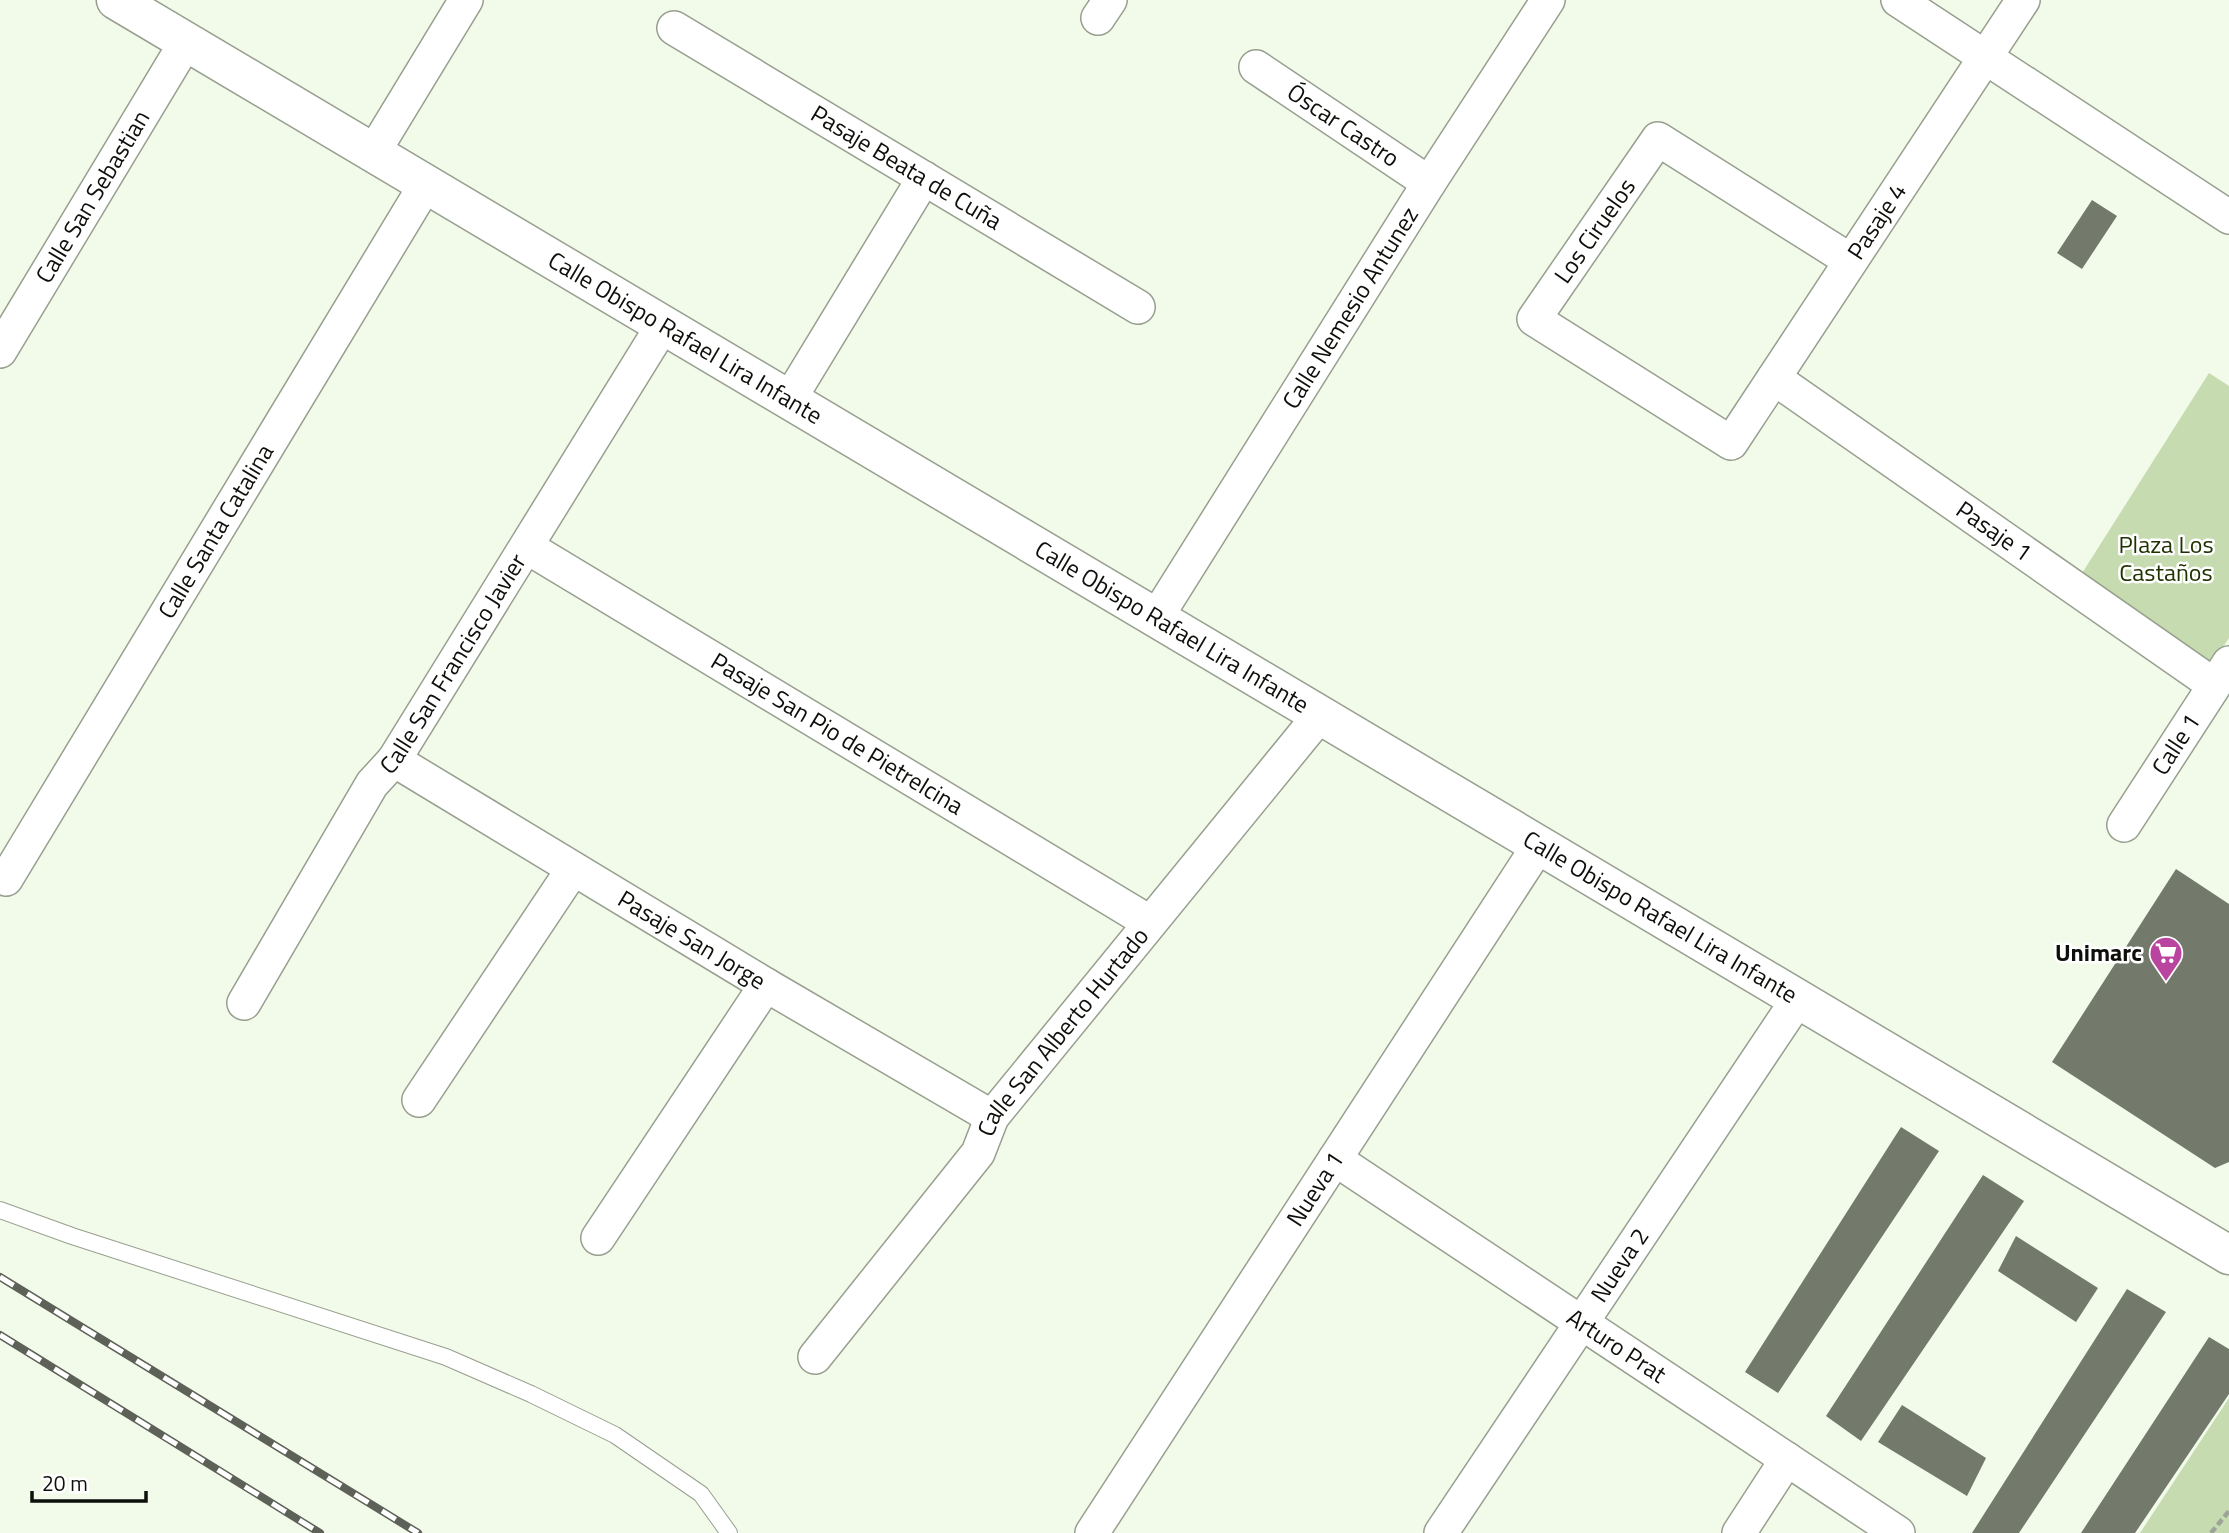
<svg xmlns="http://www.w3.org/2000/svg" width="2229" height="1533" viewBox="0 0 2229 1533" font-family="'Titillium Web',sans-serif">
  <style>
    .green { fill: #c6dbaf }
    .building { fill: #737a6b }
    .lines { fill: none; stroke-linecap: round; stroke-linejoin: round }
    .service-casing { stroke: #979f8f; stroke-width: 18 }
    .minor-casing { stroke: #979f8f; stroke-width: 36 }
    .tertiary-casing { stroke: #979f8f; stroke-width: 41 }
    .path { stroke: #9ea397; stroke-width: 4.5; stroke-dasharray: 7 3.5; stroke-linecap: butt }
    .service { stroke: #fff; stroke-width: 16 }
    .minor { stroke: #fff; stroke-width: 33 }
    .tertiary { stroke: #fff; stroke-width: 38 }
    .rail-casing { stroke: #5d6158; stroke-width: 8 }
    .rail { stroke: #fff; stroke-width: 5; stroke-dasharray: 16; stroke-linecap: butt }
    .labels { text-anchor: middle; stroke-width: 5; stroke-linejoin: round; paint-order: stroke }
    .street-label { font-size: 24px; fill: #0d0f0a; stroke: #fff }
    .park-label { font-size: 24px; fill: #203201; stroke: #fff }
    .poi-label { font-size: 24px; font-weight: bold; fill: #0d0f0a; stroke: #fff; text-anchor: end }
  </style>
  <rect width="100%" height="100%" fill="#f2fae9"/>
  <!-- green -->
  <path class="green" d="M2209,373L2229,386V638L2212,664L2079,578Z
    M2229,1398V1533H2140Z"/>
  <!-- building -->
  <path class="building" d="M2092,200L2117,216L2082,269L2057,253Z
    M2176,869L2229,904V1162L2215,1168L2052,1062Z
    M1901,1127L1939,1151L1778,1393L1745,1372Z
    M1983,1175L2024,1201L1861,1441L1826,1416Z
    M2016,1236L2098,1288L2076,1322L1998,1271Z
    M2127,1289L2166,1312L2019,1533H1972Z
    M2209,1337L2229,1349V1394L2135,1533H2081Z
    M1902,1405L1986,1458L1967,1496L1878,1442Z"/>
  <g class="lines">
    <defs>
      <path id="service" d="M0,1210L72,1236L446,1357L531,1394L615,1435L701,1494L729,1533"/>
      <g id="minor">
        <path d="M1898,0L2229,217"/>
        <path d="M1098,18L1110,0"/>
        <path id="s1" d="M674,28L1138,307"/>
        <path id="s2" d="M1256,67L1429,183"/>
        <path d="M373,153L466,0"/>
        <path id="s3" d="M1851,261L1658,139L1534,319L1731,443L2023,0"/>
        <path id="s4" d="M0,351L186,42"/>
        <path id="s5" d="M1774,378L2214,685"/>
        <path d="M789,400L924,178"/>
        <path id="s6" d="M527,547L1149,922"/>
        <path id="s7" d="M1156,618L1429,183L1548,0"/>
        <path id="s8" d="M394,760L766,985L992,1117"/>
        <path id="s9" d="M2124,825L2229,663"/>
        <path id="s10" d="M6,879L426,184"/>
        <path id="s11" d="M244,1003L372,784L394,760L663,325"/>
        <path d="M419,1100L573,869"/>
        <path id="s12" d="M1335,1159L1898,1533"/>
        <path d="M598,1238L766,985"/>
        <path id="s13" d="M815,1357L978,1153L992,1117L1320,715"/>
        <path id="s14" d="M1092,1533L1539,845"/>
        <path id="s15" d="M1441,1533L1798,999"/>
        <path d="M1739,1533L1787,1459"/>
      </g>
      <g id="tertiary">
        <path id="s16" d="M116,0L2229,1255"/>
      </g>
    </defs>
    <!-- service casing -->
    <use href="#service" class="service-casing"/>
    <!-- minor casing -->
    <use href="#minor" class="minor-casing"/>
    <!-- tertiary casing -->
    <use href="#tertiary" class="tertiary-casing"/>
    <!-- path -->
    <path class="path" d="M2211,1533L2229,1511"/>
    <!-- service -->
    <use href="#service" class="service"/>
    <!-- minor -->
    <use href="#minor" class="minor"/>
    <!-- tertiary -->
    <use href="#tertiary" class="tertiary"/>
    <defs>
      <path id="rail" d="M0,1277L418,1533
        M0,1335L320,1533"/>
    </defs>
    <!-- rail casing -->
    <use href="#rail" class="rail-casing"/>
    <!-- rail -->
    <use href="#rail" class="rail"/>
  </g>
  <!-- icons -->
  <defs>
    <symbol id="supermarket-pin" viewBox="-11 -11 22 30"><path d="M0 17L-7.5 6A9.5 9.5 0 1 1 7.5 6Z" fill="#ba459e" stroke="#fff"/><path d="M-6-5.5h2.5l.6 2H6L4.5 2H-2.5L-4.4-4H-6ZM-1.5 3.2a1.3 1.3 0 1 0 .1 0ZM3 3.2a1.3 1.3 0 1 0 .1 0Z" fill="#fff"/></symbol>
  </defs>
  <g fill-rule="evenodd">
    <use href="#supermarket-pin" x="2147" y="934" width="38" height="52"/>
  </g>
  <g class="labels">
    <!-- street labels -->
    <g class="street-label">
      <text dy="8" stroke="none"><textPath href="#s2" startOffset="105">Óscar Castro</textPath></text>
      <text dy="8" stroke="none"><textPath href="#s1" startOffset="271">Pasaje Beata de Cuña</textPath></text>
      <text dy="8" stroke="none"><textPath href="#s4" startOffset="180">Calle San Sebastian</textPath></text>
      <text dy="8" stroke="none"><textPath href="#s3" startOffset="945">Pasaje 4</textPath></text>
      <text transform="translate(1595 231) rotate(-55)" y="8">Los Ciruelos</text>
      <text dy="8" stroke="none"><textPath href="#s7" startOffset="366">Calle Nemesio Antunez</textPath></text>
      <text dy="8" stroke="none"><textPath href="#s16" startOffset="662">Calle Obispo Rafael Lira Infante</textPath></text>
      <text dy="8" stroke="none"><textPath href="#s10" startOffset="406">Calle Santa Catalina</textPath></text>
      <text dy="8" stroke="none"><textPath href="#s5" startOffset="268">Pasaje 1</textPath></text>
      <text dy="8" stroke="none"><textPath href="#s16" startOffset="1228">Calle Obispo Rafael Lira Infante</textPath></text>
      <text dy="8" stroke="none"><textPath href="#s11" startOffset="399">Calle San Francisco Javier</textPath></text>
      <text dy="8" stroke="none"><textPath href="#s6" startOffset="362">Pasaje San Pio de Pietrelcina</textPath></text>
      <text dy="8" stroke="none"><textPath href="#s9" startOffset="96">Calle 1</textPath></text>
      <text dy="8" stroke="none"><textPath href="#s16" startOffset="1796">Calle Obispo Rafael Lira Infante</textPath></text>
      <text dy="8" stroke="none"><textPath href="#s8" startOffset="348">Pasaje San Jorge</textPath></text>
      <text dy="8" stroke="none"><textPath href="#s13" startOffset="410">Calle San Alberto Hurtado</textPath></text>
      <text dy="8" stroke="none"><textPath href="#s14" startOffset="410">Nueva 1</textPath></text>
      <text dy="8" stroke="none"><textPath href="#s15" startOffset="322">Nueva 2</textPath></text>
      <text dy="8" stroke="none"><textPath href="#s12" startOffset="338">Arturo Prat</textPath></text>
    </g>
    <!-- park labels -->
    <g class="park-label">
      <text x="2166" y="553">Plaza Los<tspan x="2166" dy="28">Castaños</tspan></text>
    </g>
    <!-- poi labels -->
    <g class="poi-label">
      <text x="2142" y="961">Unimarc</text>
    </g>
  </g>
  <!-- scale -->
  <path d="M32 1491v10h114v-10" fill="none" stroke="#0d0f0a" stroke-width="3.5"/>
  <text x="42" y="1491" font-size="21" fill="#0d0f0a" stroke="#ffffff" stroke-width="5" paint-order="stroke">20 m</text>
</svg>
